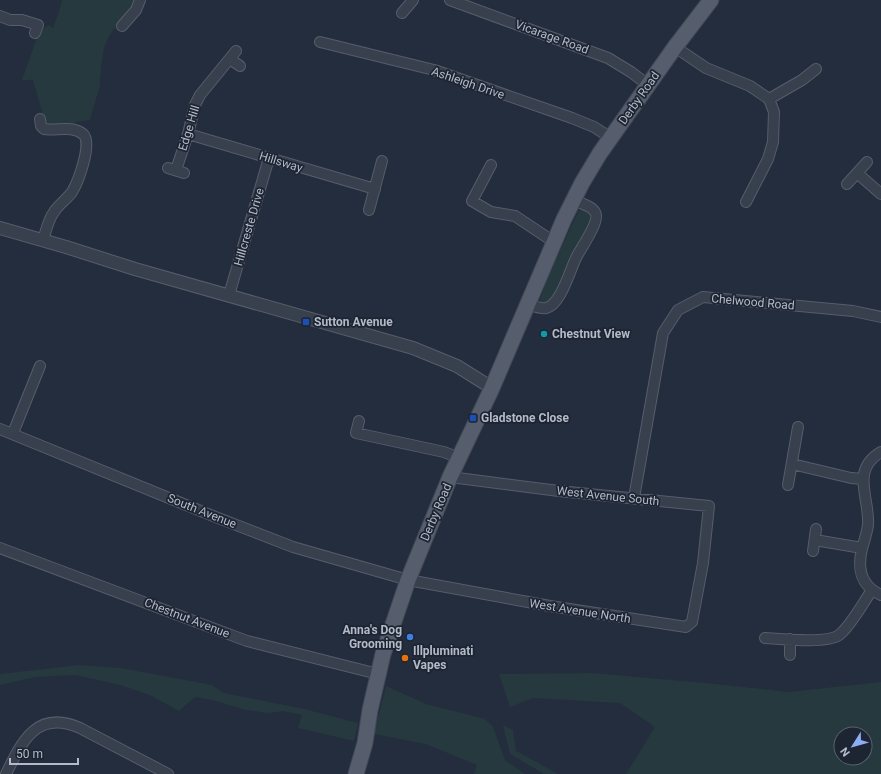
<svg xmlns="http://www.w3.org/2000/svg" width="881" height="774" viewBox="0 0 881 774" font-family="Roboto,sans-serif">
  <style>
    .green { fill: #26393e; fill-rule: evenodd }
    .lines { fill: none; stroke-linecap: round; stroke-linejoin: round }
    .minor-casing { stroke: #565d6b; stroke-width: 12 }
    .tertiary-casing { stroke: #565d6b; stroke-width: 14 }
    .primary-casing { stroke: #414856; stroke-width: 17 }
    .minor { stroke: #383f4d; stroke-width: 10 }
    .tertiary { stroke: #383f4d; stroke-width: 12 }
    .primary { stroke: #565e6d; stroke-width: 15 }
    .transit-dot { fill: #1a4fb4; stroke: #1d2432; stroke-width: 1.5 }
    .culture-dot { fill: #0f9aa8; stroke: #1d2432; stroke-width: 1.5 }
    .shop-dot { fill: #3f7fe0; stroke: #1d2432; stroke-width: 1.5 }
    .food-dot { fill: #e8710a; stroke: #1d2432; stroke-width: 1.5 }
    .labels { text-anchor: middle; stroke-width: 3.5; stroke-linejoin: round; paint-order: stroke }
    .street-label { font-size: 12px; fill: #b4bac8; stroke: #1d2432 }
    .poi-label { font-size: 12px; font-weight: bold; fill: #b4bac8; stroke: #1d2432; text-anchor: start }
  </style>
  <rect width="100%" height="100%" fill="#242d3d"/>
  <!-- green -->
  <path class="green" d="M62,0H135C131,14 117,24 109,36C103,47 102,58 101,70C101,75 99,80 100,85L90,120L75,122V128L49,127L42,120V111L33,80H22L39,32L49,25L53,28L59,12Z
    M581,209L585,210L591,214V221L566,267L551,301L547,304L539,303C549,272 564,242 578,212Z
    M80,665L121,668L212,685L224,693L304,709L358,723L354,741L298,728L302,715L284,711L268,713L246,710L212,700L195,697L179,711L150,695L120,685L76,675L35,677L0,685V674Z
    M592,673L705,683L789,692L881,682V774H626L655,727L620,703L533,698L510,707L499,674ZM841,734H865V758H841Z
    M386,686L426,704L485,719L493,727L505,760L525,774H474L477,765L426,744L374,734Z
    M503,725L513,730L516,751L558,774H544L510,754Z"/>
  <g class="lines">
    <defs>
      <path id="minor" d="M450,0L608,58L631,72L648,85
        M402,13L413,0
        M0,16L10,20H22L38,25L35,33
        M122,26L136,10L140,0
        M320,42L434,70L572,118L594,127L611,138
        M675,47L706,68L750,86L769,99L774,112L773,142L768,159L746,202
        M230,59L240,66
        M769,99L802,80L816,69
        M40,119L41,126L44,129C56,131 72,125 83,134C93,143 78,182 72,192C67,199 59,204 54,212C48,220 46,231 43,240
        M188,134L375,189
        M491,165L472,201L491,212L515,216L554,242
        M168,168L184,173
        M176,170L188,134L195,105L200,95L236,51
        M857,173L867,162
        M847,184L857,173L881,194
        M369,210L382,161
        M229,295L269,158
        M528,304C534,306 540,309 546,308C561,305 570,269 577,256C581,248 601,220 595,212C592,206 579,203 574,200
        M359,421L356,433L444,452L459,458
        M0,429L213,516L293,547L408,580L550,606L686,627L692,622L703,563L709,506L559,491L450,477
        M13,433L40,366
        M881,452C850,470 870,498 868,525C867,533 864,541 862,549C857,569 861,586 881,595
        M792,464L851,478L863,479
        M788,485L798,427
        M634,498L663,333L678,310L703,297L853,311L881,317
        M815,540L862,548
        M0,548L247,641L378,674
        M813,551L816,529
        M765,638C781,639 827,644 839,635C850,627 863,603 872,590
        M790,655V639
        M6,774C22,741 37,709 80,728L168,774"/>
      <path id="tertiary" d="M0,228L66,247L135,269L413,348L457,366L492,388"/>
      <path id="primary" d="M356,774L365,743L370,710L383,654L408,580L450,477L492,388L564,219L582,183L600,153L675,47L711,0"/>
    </defs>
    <!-- minor casing -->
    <use href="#minor" class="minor-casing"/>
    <!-- tertiary casing -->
    <use href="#tertiary" class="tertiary-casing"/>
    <!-- primary casing -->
    <use href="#primary" class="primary-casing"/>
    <!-- minor -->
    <use href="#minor" class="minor"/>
    <!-- tertiary -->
    <use href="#tertiary" class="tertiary"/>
    <!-- primary -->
    <use href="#primary" class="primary"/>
  </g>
  <!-- markers -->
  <g class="transit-dot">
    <rect x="302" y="318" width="8" height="8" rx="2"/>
    <rect x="469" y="414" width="8" height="8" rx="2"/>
  </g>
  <circle class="culture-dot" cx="544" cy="334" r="4"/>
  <circle class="shop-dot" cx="410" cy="637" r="4"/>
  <circle class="food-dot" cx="405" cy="658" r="4"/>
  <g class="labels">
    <!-- street labels -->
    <g class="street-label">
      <text transform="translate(552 37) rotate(20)" y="4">Vicarage Road</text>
      <text transform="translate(468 83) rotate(19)" y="4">Ashleigh Drive</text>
      <text transform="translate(639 98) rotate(-55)" y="4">Derby Road</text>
      <text transform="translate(189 128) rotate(-73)" y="4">Edge Hill</text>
      <text transform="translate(281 162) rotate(17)" y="4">Hillsway</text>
      <text transform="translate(249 227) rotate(-74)" y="4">Hillcreste Drive</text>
      <text transform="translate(753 302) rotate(5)" y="4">Chelwood Road</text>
      <text transform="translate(608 496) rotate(6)" y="4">West Avenue South</text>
      <text transform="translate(202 511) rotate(22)" y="4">South Avenue</text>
      <text transform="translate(436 512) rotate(-67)" y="4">Derby Road</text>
      <text transform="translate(580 611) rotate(9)" y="4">West Avenue North</text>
      <text transform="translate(187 618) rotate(21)" y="4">Chestnut Avenue</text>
    </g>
    <!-- poi labels -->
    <g class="poi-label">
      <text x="314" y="326">Sutton Avenue</text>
      <text x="552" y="338">Chestnut View</text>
      <text x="481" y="422">Gladstone Close</text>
      <text x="402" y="634" text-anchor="end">Anna's Dog<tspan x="402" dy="14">Grooming</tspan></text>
      <text x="413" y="655">Illpluminati<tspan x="413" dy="14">Vapes</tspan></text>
    </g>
  </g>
  <!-- north arrow -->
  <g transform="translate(853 746) rotate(233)"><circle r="19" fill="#1d2432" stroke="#59606e"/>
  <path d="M0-3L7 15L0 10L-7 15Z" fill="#8badf5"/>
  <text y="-6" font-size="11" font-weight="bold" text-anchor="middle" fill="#b4bac8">N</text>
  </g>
  <!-- scale -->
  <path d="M10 758v6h68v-6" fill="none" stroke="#b4bac8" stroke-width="2"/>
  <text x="16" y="758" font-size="12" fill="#b4bac8" stroke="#1d2432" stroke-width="3" paint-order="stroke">50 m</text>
</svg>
